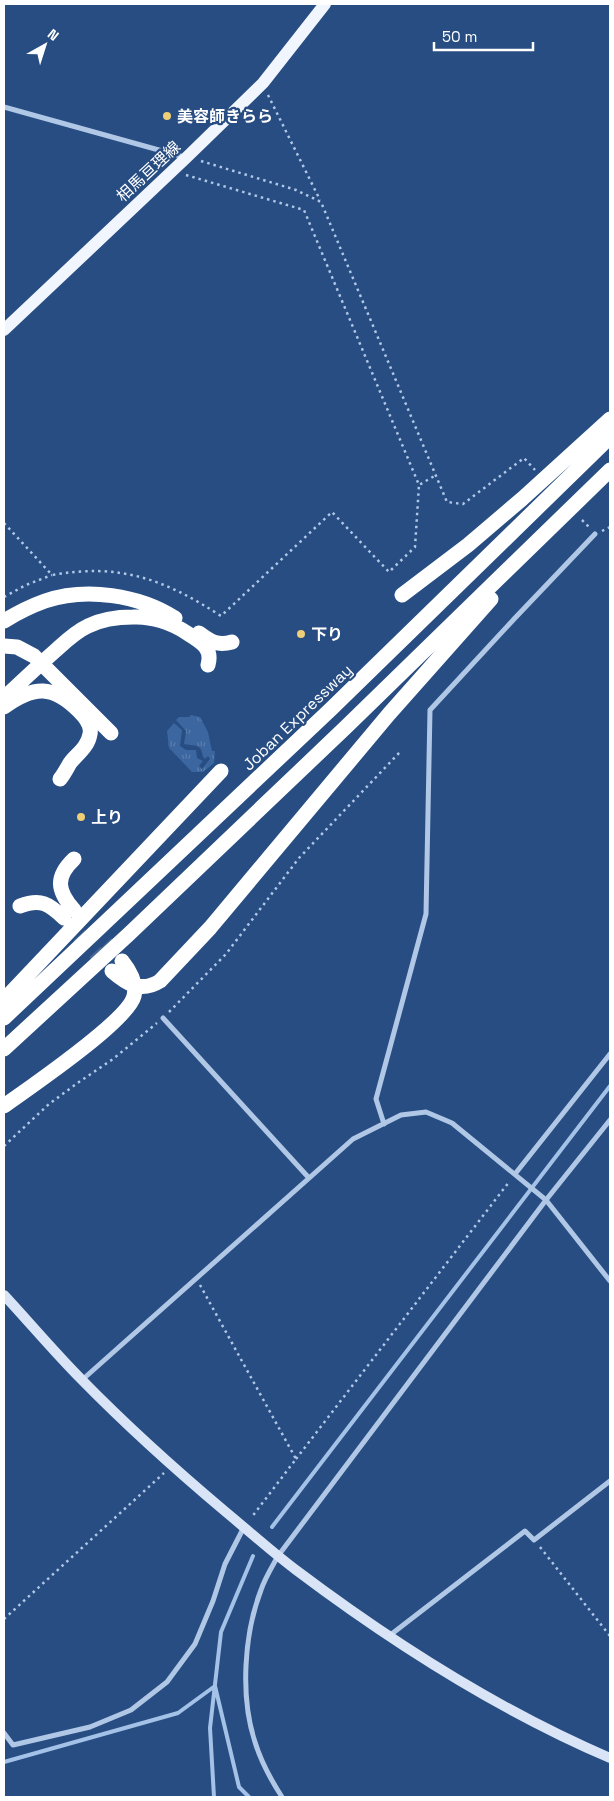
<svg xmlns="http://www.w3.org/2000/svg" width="614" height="1801" viewBox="0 0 614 1801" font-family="'Space Grotesk','Noto Sans JP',sans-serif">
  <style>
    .grass { fill: url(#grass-tufts) }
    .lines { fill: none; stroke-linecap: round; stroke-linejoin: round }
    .stream { stroke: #a4c2e7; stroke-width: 4 }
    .highway-tunnel { stroke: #476895; stroke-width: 15; stroke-dasharray: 15 8; stroke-linecap: butt }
    .path { stroke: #b0c7e6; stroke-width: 2.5; stroke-dasharray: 2.5 4; stroke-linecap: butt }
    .street { stroke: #b0c7e6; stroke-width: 5 }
    .secondary { stroke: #d9e5f6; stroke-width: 10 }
    .primary { stroke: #f1f5fd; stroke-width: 12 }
    .highway { stroke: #fff; stroke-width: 15 }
    .poi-dot { fill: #eece76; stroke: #274d82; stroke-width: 2 }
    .labels { text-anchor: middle; stroke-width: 4.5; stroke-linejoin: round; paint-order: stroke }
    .poi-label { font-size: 16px; font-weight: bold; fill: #fff; stroke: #274d82; text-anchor: start }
    .street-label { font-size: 16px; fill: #fff; stroke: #274d82 }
  </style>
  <defs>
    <pattern id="grass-tufts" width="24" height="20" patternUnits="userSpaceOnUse" patternTransform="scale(1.25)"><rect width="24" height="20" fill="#3c669f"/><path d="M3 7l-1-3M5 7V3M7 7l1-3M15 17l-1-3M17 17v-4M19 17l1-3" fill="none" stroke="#597dad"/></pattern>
  </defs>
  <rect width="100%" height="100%" fill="#274d82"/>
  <!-- grass -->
  <path class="grass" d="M191,715L200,717L208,732L212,751H215L214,763L203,772H192L169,748L167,731L174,723L182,730L180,746L186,750H196L197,758L203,761L199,766L202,769L210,759L208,756L205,759C201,755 203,752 200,748C197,744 188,746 184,744L186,731L176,720L179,717H189Z"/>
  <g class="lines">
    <!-- stream -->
    <path class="stream" d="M272,1527L610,1086
      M4,1762L178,1713L215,1686L239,1787L249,1797
      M214,1797L210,1728L221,1632L253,1556"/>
    <!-- highway-tunnel -->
    <path class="highway-tunnel" d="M74,910L121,959
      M64,918L112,971"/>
    <!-- path -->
    <path class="path" d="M268,95L320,200
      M201,161L296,190L321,202L447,502L463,504L524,458L535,470
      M186,175L304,210L419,485L436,475
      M582,520L590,528
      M4,523L52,575C120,563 164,579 221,616L332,512L389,572L415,547L419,485
      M602,531L610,527
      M4,597L26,585L52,575
      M169,1012L226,954L299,858L400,752
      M4,1146L49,1104L79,1082L113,1059L157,1023
      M200,1285L296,1459L251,1518
      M296,1459L509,1182
      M540,1547L610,1636
      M4,1619L164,1473"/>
    <!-- street -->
    <path class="street" d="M4,107L184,157
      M163,1018L309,1178
      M384,1124L376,1099L426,914L430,710L515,618L595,534
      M515,1174L610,1054
      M82,1380L353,1139L401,1115L426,1112L452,1123L546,1200L610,1281
      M389,1636L525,1531L534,1540L610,1481
      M4,1733L13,1745L90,1727L131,1710L167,1682L195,1644L213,1601L225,1564L244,1527
      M282,1797C271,1780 261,1762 255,1742C240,1697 244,1634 261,1590C265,1578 272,1567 278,1556L546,1200L610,1120"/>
    <!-- secondary -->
    <path class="secondary" d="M4,1295C30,1323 55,1353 82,1380C128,1427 177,1471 227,1513C250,1532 272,1552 296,1570C393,1643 498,1710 610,1758"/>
    <!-- primary -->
    <path class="primary" d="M4,330L187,157L263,83L325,4"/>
    <!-- highway -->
    <path class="highway" d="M402,595L468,545L522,499L610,419
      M4,621C17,613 31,606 45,601C86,587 139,595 175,618
      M199,633C211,642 218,646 232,642
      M4,646L17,647L34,656L111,733
      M4,698C21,682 37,667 55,651C65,642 75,632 88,626C102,619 117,617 133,617C152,616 172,623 187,633C200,642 213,647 208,665
      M4,707C34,685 53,685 79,711C85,717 92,725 90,734C88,747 77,754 70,763C67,768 64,774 60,779
      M20,906C41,898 49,904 64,918
      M74,910C57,891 55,877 74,859
      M112,971C127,984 141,993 160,981L210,928L389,714L491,599
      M4,1000L221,771
      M4,1018L331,709L610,437
      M4,1049L129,934L347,726L610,470
      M4,1106C29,1088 128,1021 134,996C137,983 130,971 122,961"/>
  </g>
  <!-- markers -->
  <g class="poi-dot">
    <circle cx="167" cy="116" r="5"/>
    <circle cx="301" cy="634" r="5"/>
    <circle cx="81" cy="817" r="5"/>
  </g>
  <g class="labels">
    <!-- poi labels -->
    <g class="poi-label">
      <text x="177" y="122">美容師きらら</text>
      <text x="311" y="640">下り</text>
      <text x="91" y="823">上り</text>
    </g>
    <!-- street labels -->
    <g class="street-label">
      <text transform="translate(148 171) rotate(-43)" y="6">相馬亘理線</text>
      <text transform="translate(297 717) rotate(-44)" y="6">Joban Expressway</text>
    </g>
  </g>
  <!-- border -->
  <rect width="614" height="1801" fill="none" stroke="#ffffff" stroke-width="10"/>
  <!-- north arrow -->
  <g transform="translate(45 45) rotate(39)" stroke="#274d82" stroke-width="4" paint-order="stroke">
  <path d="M0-4L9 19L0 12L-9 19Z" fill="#ffffff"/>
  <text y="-8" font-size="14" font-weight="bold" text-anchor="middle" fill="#ffffff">N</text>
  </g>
  <!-- scale -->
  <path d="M434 42v8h99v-8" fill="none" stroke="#ffffff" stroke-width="2.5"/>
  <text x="442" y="42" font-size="15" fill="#ffffff" stroke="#274d82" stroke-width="4" paint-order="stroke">50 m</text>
</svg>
